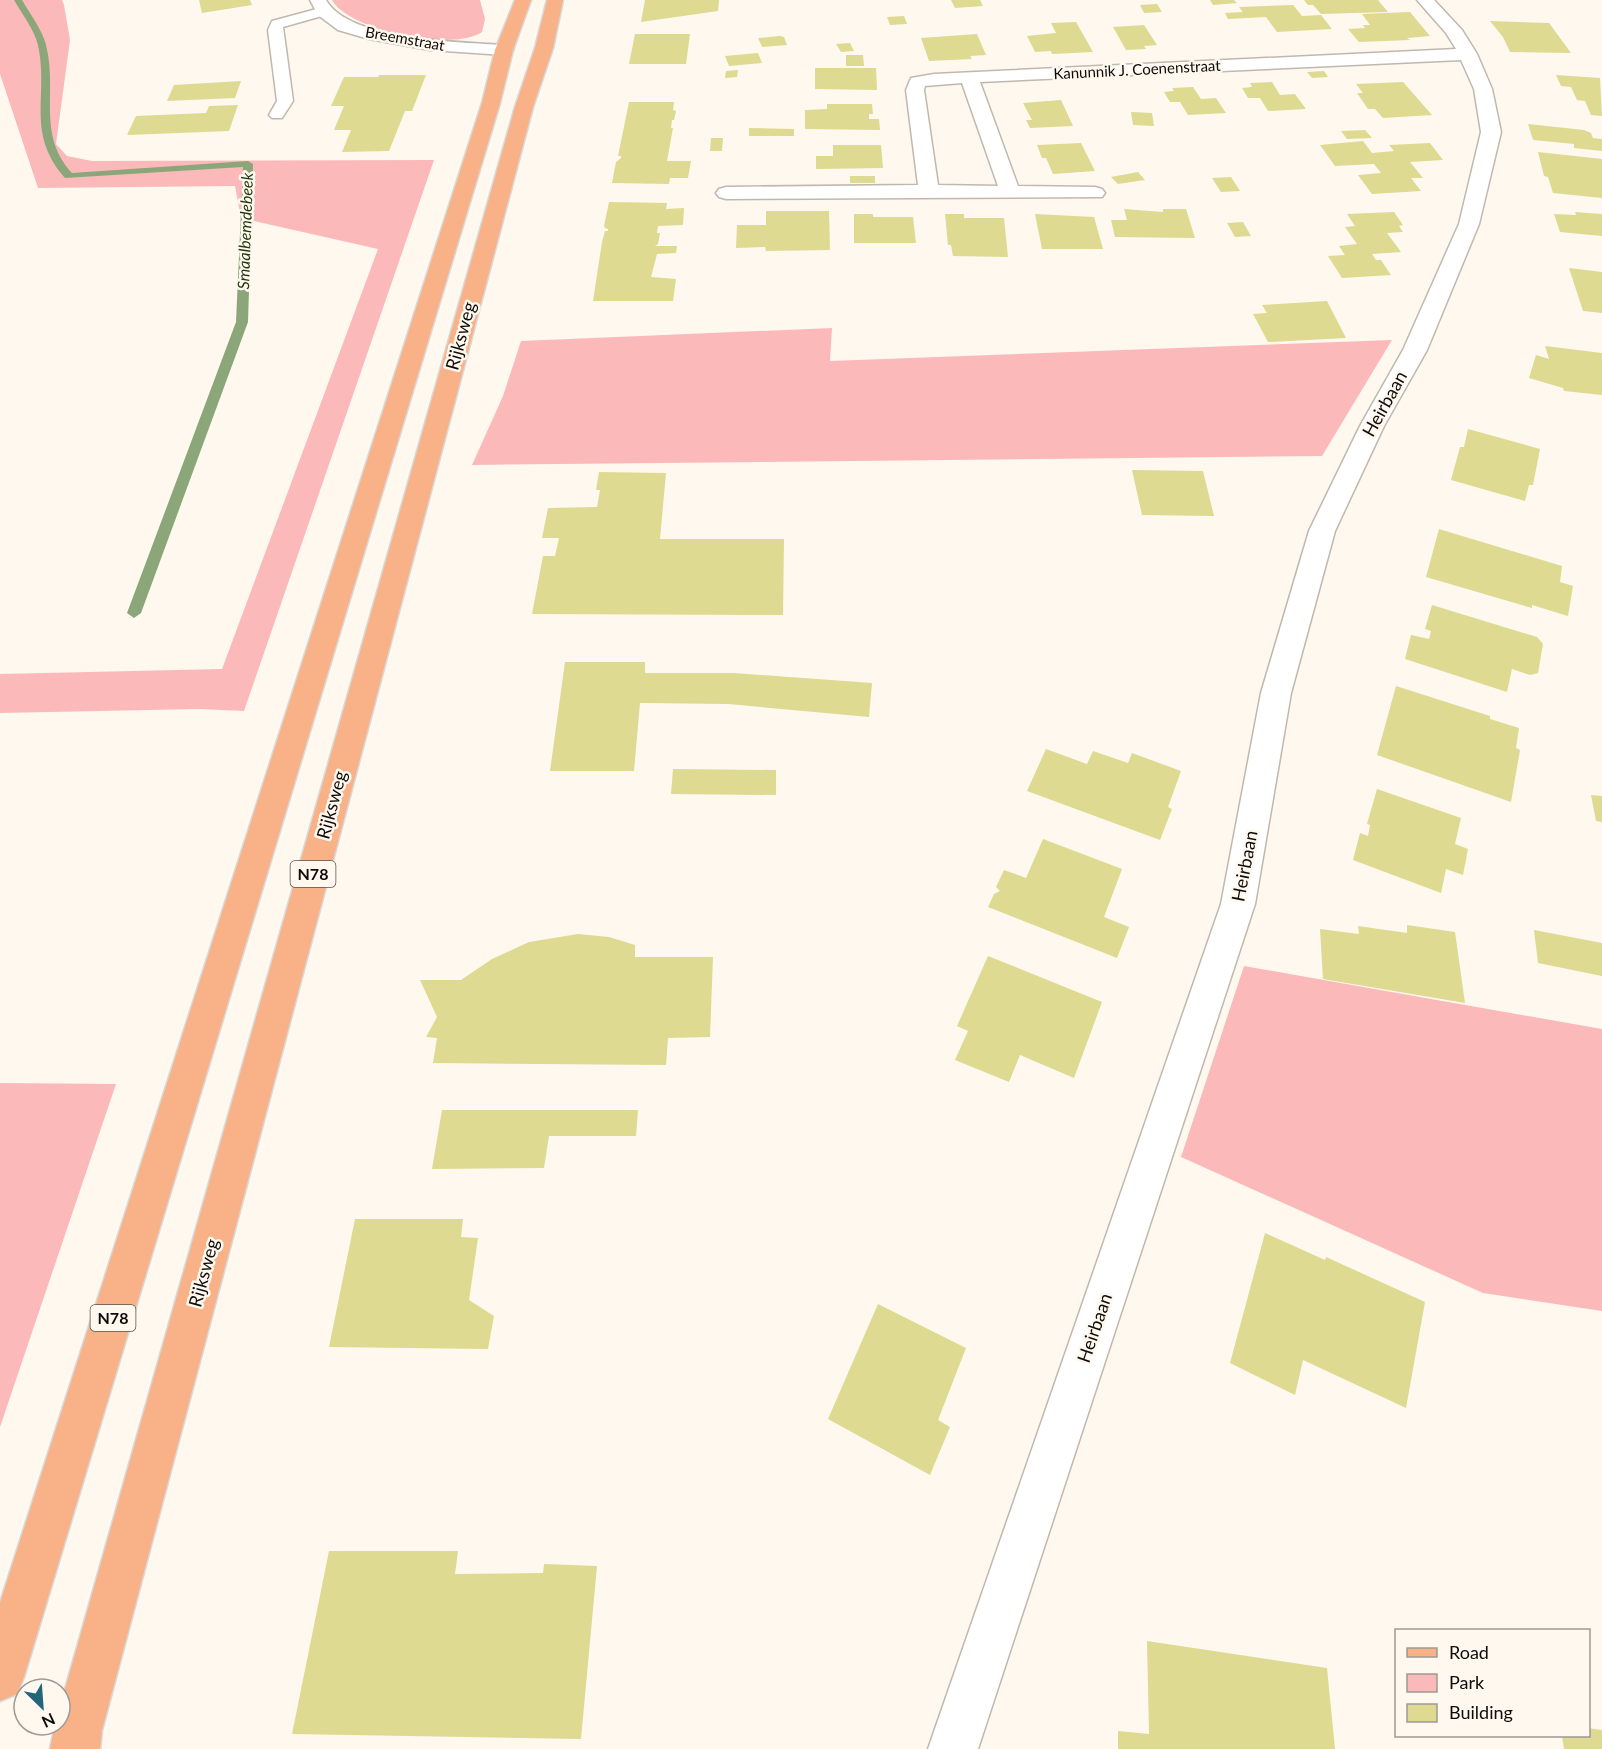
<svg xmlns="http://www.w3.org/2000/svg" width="1602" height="1749" viewBox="0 0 1602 1749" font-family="Lato,sans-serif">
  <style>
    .green { fill: #fbbab9 }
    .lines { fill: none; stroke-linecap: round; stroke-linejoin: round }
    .stream { fill: #8ba679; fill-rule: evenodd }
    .building { fill: #deda91 }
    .service-casing { stroke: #c0b8ad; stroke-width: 3 }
    .minor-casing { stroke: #c0b8ad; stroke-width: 3 }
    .primary-casing { stroke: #d8d8d7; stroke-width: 3 }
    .service { fill: #fff; fill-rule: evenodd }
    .minor { fill: #fff; fill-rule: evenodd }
    .primary { fill: #f9b288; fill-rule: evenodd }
    .labels { text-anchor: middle; stroke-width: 5; stroke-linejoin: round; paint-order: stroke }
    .far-street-label { font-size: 15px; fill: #0e0b08; stroke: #fef8ef }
    .far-water-label { font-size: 16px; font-style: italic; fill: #1e370b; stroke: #fef8ef }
    .shield { fill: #fef8ef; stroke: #56524d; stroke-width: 1.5 }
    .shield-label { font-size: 16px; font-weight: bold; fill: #0e0b08 }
    .street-label { font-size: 18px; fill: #0e0b08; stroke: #fef8ef }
  </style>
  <rect width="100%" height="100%" fill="#fef8ef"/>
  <!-- green -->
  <path class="green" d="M0,0H62L64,5L70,40L56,144L67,156L92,161L434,160L244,711L199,709L0,713V674L222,669L378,249L241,218L235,186L38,188L0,74Z
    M332,0H480L485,19L482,32C454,52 349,31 332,0Z
    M832,328L830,361L1392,340L1322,456L472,465L503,396L521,341Z
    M1244,966L1602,1029V1311L1483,1293L1181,1157Z
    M0,1083L116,1084L0,1427Z"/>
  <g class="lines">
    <!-- stream -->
    <path class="stream" d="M14,0H22C30,14 42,29 46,45C58,91 36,134 72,173L248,161L253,164L248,322L141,613L134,618L127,613L236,322L243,167L65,178C25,132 49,97 38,45C34,29 22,14 14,0Z"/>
  </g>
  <!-- building -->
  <path class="building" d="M199,0H250L252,5L202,13Z
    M645,0H719L718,11L641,22Z
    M951,0H980L983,6L955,8Z
    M1210,0H1234L1237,3L1213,5Z
    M1304,0H1378L1388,12L1321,14L1313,5H1308Z
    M1157,4L1162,12L1144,13L1140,5Z
    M1293,5L1302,16L1321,15L1332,29L1277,32L1266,17L1228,19L1225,13L1243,12L1239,7Z
    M1410,12L1430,36L1407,38L1410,40L1359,42L1348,29L1365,28L1363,25H1370L1362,14Z
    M904,16L907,24L890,25L887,17Z
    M1490,21L1549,23L1571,53L1510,52L1503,37Z
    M1076,22L1093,52L1052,54L1051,51L1035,52L1027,36L1056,33L1051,23Z
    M1144,25L1157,45L1144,46L1146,49L1126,50L1113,27Z
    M635,34H690L686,64H629Z
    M977,34L986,55L970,56L972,59L929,61L921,38Z
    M780,36L784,37L787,45L762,47L758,38Z
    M850,43L854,51L841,52L836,44Z
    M758,53L762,63L729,66L725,56Z
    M846,55H863L864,66H846Z
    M815,68H876L877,90L815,89Z
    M738,70L737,77L725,78L726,71Z
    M1324,71L1328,77L1312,78L1307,72Z
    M379,75H426L412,111H405L389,151L342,152L351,130H334L344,106H331L344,77H378Z
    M1556,75L1600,78L1602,116L1591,115L1585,101L1577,100L1571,87L1561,86Z
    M241,81L235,98L167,101L174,85Z
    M1272,82L1280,95L1295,94L1306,109L1268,111L1260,98H1248L1242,88L1252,87L1250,83Z
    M1403,82L1432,115L1383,118L1375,109H1368L1357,93H1363L1356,84Z
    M1193,87L1201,99L1216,98L1226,113L1188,115L1180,102H1170L1164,92L1174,91L1172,88Z
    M1061,100L1073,126L1030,128L1026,120H1032L1023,103Z
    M629,102H674L673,110L676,111L674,120H672L671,128H673L667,161H691L688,178H670L669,184L612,183L616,162L621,158V156H618Z
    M827,104H872L873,114H869V119H879L880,130L805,129V110L827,109Z
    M238,105L229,131L127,135L136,116L206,113L209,106Z
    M1131,112L1152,113L1154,126L1133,125Z
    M1528,124L1584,130L1591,133L1593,138L1602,139V151L1574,148V144L1533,140Z
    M749,128L794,129V136H749Z
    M1365,130L1372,138L1347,139L1341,131Z
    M711,138H723L722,151H710Z
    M1363,141L1372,153L1394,151L1389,145L1430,143L1443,160L1410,162L1423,178H1411L1421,191L1372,194L1358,175L1381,173L1374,164L1335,166L1320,145Z
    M1081,143L1095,171L1053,174L1046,158H1042L1037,145Z
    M833,145H881L883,168L816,169V156H833Z
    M1538,152L1602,159V198L1553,193L1548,177L1544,176Z
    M1138,172L1145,180L1118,184L1111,177Z
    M850,176H875V183H850Z
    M1231,177L1240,191L1221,192L1212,178Z
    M609,202L667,203L666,209L684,208L683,225L658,226L657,233H660L658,244L655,246H677L676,253L657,254L651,277L676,279L673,301H593L602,242L605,231H608V229L605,228L604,226Z
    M1124,209L1163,212V209H1186L1195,238L1115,237L1111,220H1127Z
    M766,211H829L830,250L766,251L765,247L736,248L737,225H766Z
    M1394,212L1403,225L1399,226L1403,232L1387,233L1401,252L1372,254L1376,260H1381L1391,275L1342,278L1328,256L1345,255L1339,246L1357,244L1345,227L1355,226L1347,214Z
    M1575,212L1602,214V236L1560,232L1554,214L1576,215Z
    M854,214H873V217H913L916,243H854Z
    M945,214H964V218H1004L1008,257L953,256L951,245H948Z
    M1035,214L1094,217L1103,249H1042Z
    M1243,222L1251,236L1235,237L1227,223Z
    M1569,268L1602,272V313L1583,311Z
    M1327,301L1346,338L1268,342L1253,314L1267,313L1262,305Z
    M1545,346L1602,353V395L1564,391L1563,388L1529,378L1536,355L1549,359Z
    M1468,429L1540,449L1533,485H1529L1525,501L1451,480L1460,447H1464Z
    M1132,470L1203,471L1214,516L1142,515Z
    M599,472L666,473L660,539H784L783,615L532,614L543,556H555L559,538H542L548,508L597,507L600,490H596Z
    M1439,529L1562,566L1560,582L1573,586L1568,616L1532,605V608L1426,577Z
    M1432,605L1537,637L1543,644L1538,673L1530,675L1512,669L1507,692L1405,659L1411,635L1429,639L1431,631L1425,629Z
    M565,662H645V673H733L872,683L869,717L728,704L640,703L634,771H550Z
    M1396,686L1490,716V719L1519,728L1516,748L1520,750L1511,802L1377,755Z
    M1046,749L1087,764L1093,751L1128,763L1132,753L1181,771L1168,807L1172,809L1160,840L1027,791Z
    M673,769L776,770V795L671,794Z
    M1377,789L1461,818L1455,844L1468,849L1463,875L1446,869L1441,893L1353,860L1360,833L1368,836L1370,825L1367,824Z
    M1591,795L1602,796V822L1596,821Z
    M1043,839L1122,869L1104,917L1129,927L1117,958L988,907L994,894L1000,891L996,887L1004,870L1026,878Z
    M1407,925L1455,932L1465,1003L1323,979L1320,929L1359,934L1358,926L1407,933Z
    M1534,930L1602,943V976L1538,963Z
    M578,934L609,937L635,945V957H713L710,1037L668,1038L666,1065L433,1063L437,1038L426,1037L437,1017L420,980H461L492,959L529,942Z
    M988,956L1102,1002L1074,1078L1020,1055L1009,1082L955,1060L968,1031L957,1026Z
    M442,1110H638L636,1136H549L544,1168L432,1169Z
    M355,1219H463L461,1237L478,1238L469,1300L494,1316L488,1349L329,1347Z
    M1265,1233L1325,1260L1326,1257L1425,1302L1406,1408L1303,1360L1295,1395L1230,1363Z
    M878,1304L966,1348L938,1420L950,1427L930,1475L828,1419Z
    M329,1551H458L455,1574L543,1573L544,1564L597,1566L581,1739L292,1734Z
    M1147,1641L1327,1668L1335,1749H1118V1731L1149,1734Z
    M1588,1728L1602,1730V1749H1564L1562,1736H1588Z"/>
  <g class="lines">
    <defs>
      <path id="service" d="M324,7L331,11L329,14L283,27L293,101L282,118H272L269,115L277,101L268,30L272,21Z"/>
      <path id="minor" d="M310,0H326C349,41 461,42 504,45L510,46L513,50L510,54L504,55L430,50L369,39L338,30L318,15Z
        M1417,0H1434L1462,30L1477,54L1492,89L1501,132L1479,224L1427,350L1384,426L1335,531L1291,693L1255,904L978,1749H928L1221,904L1261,693L1309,531L1360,426L1403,350L1459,224L1481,132L1474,89L1461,60L980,82L1018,186L1095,187L1102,189L1105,193L1102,197L726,199L719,197L716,193L719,189L726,187L918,185L906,90L911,78L934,74L1456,49L1446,33ZM962,83L998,186L938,185L924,90L925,86Z"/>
      <path id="primary" d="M515,0H531L513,50L500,103L24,1677L17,1694L0,1701V1603L482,103L495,50Z
        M547,0H563L553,48L533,107L102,1730L100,1749H50L55,1725H60V1707L515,107L535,48Z"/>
    </defs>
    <!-- service casing -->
    <use href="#service" class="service-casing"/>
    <!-- minor casing -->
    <use href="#minor" class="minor-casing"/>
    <!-- primary casing -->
    <use href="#primary" class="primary-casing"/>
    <!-- service -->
    <use href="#service" class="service"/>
    <!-- minor -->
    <use href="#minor" class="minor"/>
    <!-- primary -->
    <use href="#primary" class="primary"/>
  </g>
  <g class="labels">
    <!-- far-street labels -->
    <g class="far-street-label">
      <text transform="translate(405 39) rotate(10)" y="5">Breemstraat</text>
      <text transform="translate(1137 70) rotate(-3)" y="5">Kanunnik J. Coenenstraat</text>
    </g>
    <!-- far-water labels -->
    <g class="far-water-label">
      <text transform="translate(245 231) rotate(-88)" y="6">Smaalbemdebeek</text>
    </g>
    <!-- shield labels -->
    <g class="shield">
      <rect x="290.5" y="861" width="45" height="26" rx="4.5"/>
      <rect x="90.5" y="1305" width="45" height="26" rx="4.5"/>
    </g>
    <g class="shield-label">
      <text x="313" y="880">N78</text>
      <text x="113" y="1324">N78</text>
    </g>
    <!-- street labels -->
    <g class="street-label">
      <text transform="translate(461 336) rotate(-75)" y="6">Rijksweg</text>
      <text transform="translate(1385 404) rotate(-61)" y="6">Heirbaan</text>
      <text transform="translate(332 805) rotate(-75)" y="6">Rijksweg</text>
      <text transform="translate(1245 866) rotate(-79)" y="6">Heirbaan</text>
      <text transform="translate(204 1273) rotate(-75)" y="6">Rijksweg</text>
      <text transform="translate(1095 1328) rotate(-71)" y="6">Heirbaan</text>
    </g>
  </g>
  <!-- legend -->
  <rect x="1395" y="1629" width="195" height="108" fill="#fef8ef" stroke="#9e9993" stroke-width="1.5"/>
  <rect x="1407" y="1648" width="30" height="9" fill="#f9b288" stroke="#9e9993" stroke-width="1.5"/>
  <text x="1449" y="1659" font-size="18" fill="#0e0b08">Road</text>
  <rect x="1407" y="1674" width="30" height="18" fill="#fbbab9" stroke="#9e9993" stroke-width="1.5"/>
  <text x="1449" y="1689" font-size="18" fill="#0e0b08">Park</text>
  <rect x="1407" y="1704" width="30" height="18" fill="#deda91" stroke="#9e9993" stroke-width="1.5"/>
  <text x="1449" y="1719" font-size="18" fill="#0e0b08">Building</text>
  <!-- north arrow -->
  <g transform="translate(42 1707) rotate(155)"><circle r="28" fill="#fef8ef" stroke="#9e9993" stroke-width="1.5"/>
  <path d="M0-4.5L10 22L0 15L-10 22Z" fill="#246679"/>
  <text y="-9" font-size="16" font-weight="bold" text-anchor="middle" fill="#0e0b08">N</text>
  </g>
</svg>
